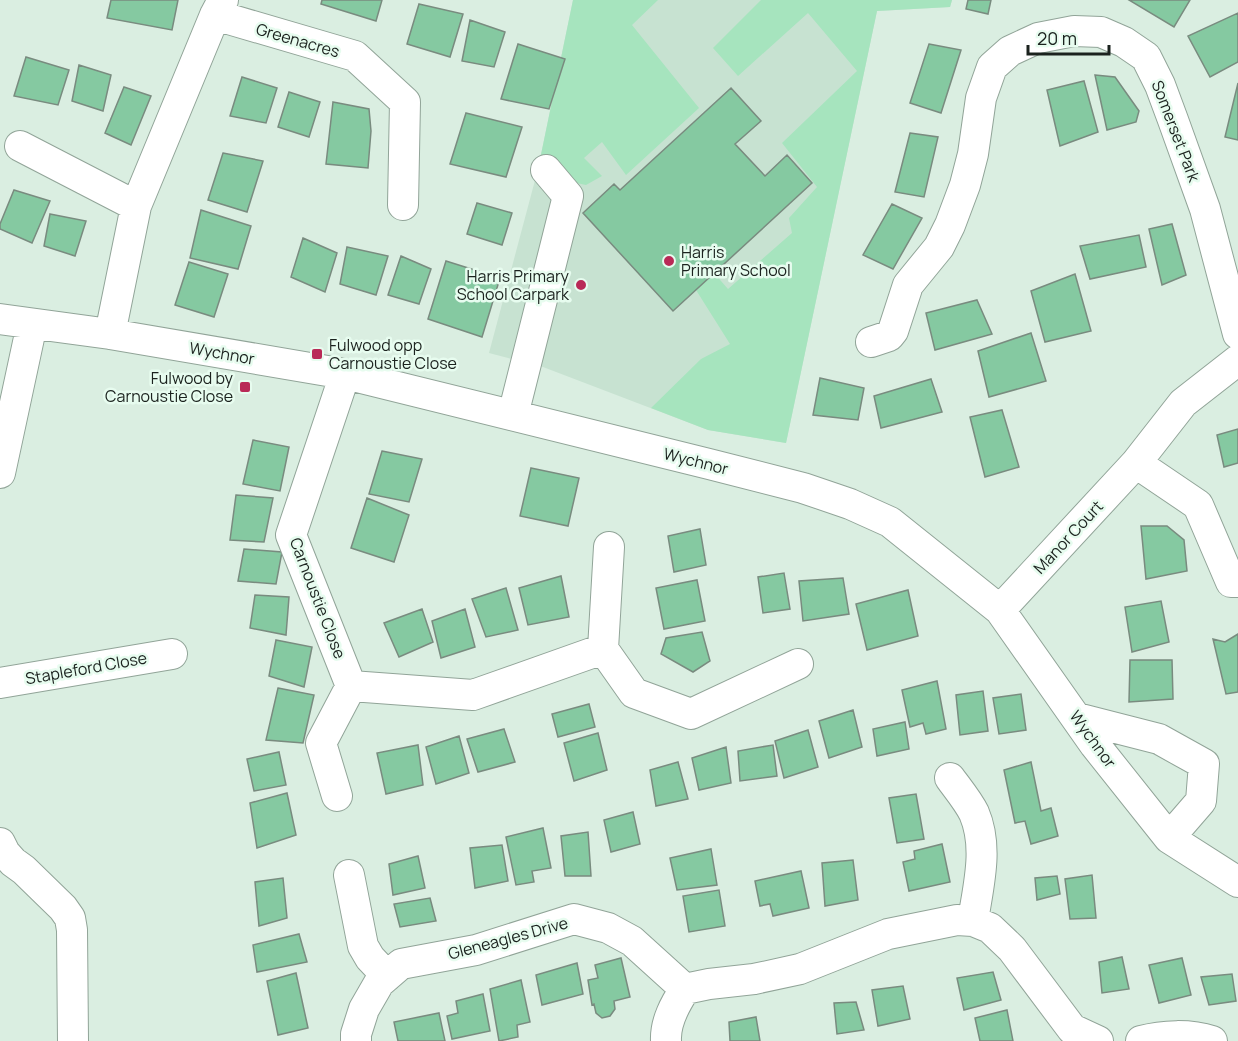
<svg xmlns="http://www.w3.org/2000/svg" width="1238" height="1041" viewBox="0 0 1238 1041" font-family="Manrope,sans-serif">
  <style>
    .built { fill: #c7e2d1 }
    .green { fill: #a6e4be }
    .building { fill: #85c9a1; stroke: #798b7f; stroke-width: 1.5 }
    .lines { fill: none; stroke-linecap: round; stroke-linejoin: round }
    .minor-casing { stroke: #91a498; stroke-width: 32 }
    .minor { stroke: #fff; stroke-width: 30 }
    .poi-dot { fill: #b92a57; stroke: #e7fcef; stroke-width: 2 }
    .labels { text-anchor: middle; stroke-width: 5; stroke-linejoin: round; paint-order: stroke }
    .street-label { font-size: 16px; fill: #1b221e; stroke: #e7fcef }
    .poi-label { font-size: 16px; fill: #1b221e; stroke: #e7fcef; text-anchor: start }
  </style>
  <rect width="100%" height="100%" fill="#daeee1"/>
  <!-- built -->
  <path class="built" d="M573,0H952L950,7L877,11L786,443L708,430L543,367L489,353L538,169Z"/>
  <!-- green -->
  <path class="green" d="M573,0H658L632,25L699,108L626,175L602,142L584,158L602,176L586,185L567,181L538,169Z
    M761,0H952L950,7L877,11L786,443L708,430L651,408L701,359L730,344L696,290L714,273L728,289L792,233L789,218L817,187L782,143L857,71L808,13L738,76L713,48Z"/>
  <!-- building -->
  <path class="building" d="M111,0H178L172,30L107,18Z
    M322,0H382L376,21L321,4Z
    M968,0H991L988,14L966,9Z
    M1129,0H1190L1174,27Z
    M419,4L463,14L450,57L407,44Z
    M1238,13V62L1210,77L1188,36Z
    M470,20L505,32L494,67L462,61Z
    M518,44L565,59L549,109L501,99Z
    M929,44L961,50L941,113L910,103Z
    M26,57L69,70L58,105L14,96Z
    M79,65L111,75L103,111L72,101Z
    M1095,75L1115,77L1139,111L1136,122L1107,130Z
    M242,77L277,88L266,123L230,116Z
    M1084,81L1098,132L1060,146L1047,90Z
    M1238,83V140L1225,137Z
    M124,87L151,96L131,145L105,133Z
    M731,88L761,121L735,144L765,176L787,155L812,183L673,311L583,213L614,184L620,190Z
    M289,92L320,102L309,137L278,127Z
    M333,102L369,109L371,131L368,168L326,164Z
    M466,113L522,127L506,177L450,164Z
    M910,133L938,137L924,197L895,192Z
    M223,153L263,161L247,212L208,200Z
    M14,190L50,201L32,243L0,229V224Z
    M477,203L512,213L502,245L467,234Z
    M892,204L922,218L893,269L863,255Z
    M201,210L251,226L238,269L190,258Z
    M50,214L86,221L75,256L44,246Z
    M1172,224L1186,275L1162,285L1149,229Z
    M1139,235L1146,267L1090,279L1080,246Z
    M303,238L337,253L325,292L291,277Z
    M347,247L388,256L376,295L340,284Z
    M401,256L431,269L419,304L388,295Z
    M446,261L500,278L482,337L428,319Z
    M189,262L228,274L214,317L175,305Z
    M1075,274L1091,331L1045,342L1031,291Z
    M977,300L992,334L935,350L926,313Z
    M1031,333L1046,381L989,397L978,351Z
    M820,378L864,388L858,420L813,415Z
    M931,379L942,412L881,428L874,396Z
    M1002,410L1019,467L985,477L970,417Z
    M1238,429V463L1224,467L1217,435Z
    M253,440L289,447L280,491L243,484Z
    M382,451L422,459L409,502L369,494Z
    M531,468L579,478L568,526L520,516Z
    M236,495L273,498L264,542L230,540Z
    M367,498L409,515L394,562L351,548Z
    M1141,526H1167L1184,540L1187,571L1146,579Z
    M700,529L706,565L674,572L668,536Z
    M244,549L282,552L276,584L238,581Z
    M784,573L790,609L763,613L758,577Z
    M561,576L569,617L528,625L519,588Z
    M843,578L849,614L803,621L799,581Z
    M697,580L705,621L664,629L656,588Z
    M506,588L518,630L486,637L472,599Z
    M908,590L918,636L867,650L856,604Z
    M255,595L289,597L286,635L250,628Z
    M1161,601L1169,642L1132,652L1125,607Z
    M422,609L433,642L399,657L384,623Z
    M465,609L475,647L441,658L432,621Z
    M702,632L710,661L693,672L661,654L666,638Z
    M1238,634V692L1226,694L1213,639L1225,642Z
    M276,640L312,647L304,687L269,676Z
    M1130,660H1172L1173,699L1129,702Z
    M937,681L946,729L926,734L923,723L910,727L902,690Z
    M278,688L314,695L303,743L266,740Z
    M983,691L988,731L960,735L956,695Z
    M1021,694L1026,730L999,734L993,698Z
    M589,704L595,727L558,737L552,714Z
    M853,710L862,747L829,758L819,721Z
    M905,722L909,749L877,756L873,729Z
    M504,729L515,762L478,772L467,739Z
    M808,730L818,767L784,778L775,741Z
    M598,733L607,770L574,781L564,743Z
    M459,736L469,773L436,784L426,747Z
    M418,745L423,785L386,794L377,753Z
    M773,745L777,776L740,781L738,751Z
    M726,747L731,783L699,790L692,758Z
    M279,752L286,785L254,791L247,759Z
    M678,762L688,799L656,806L650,770Z
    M1031,762L1041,811L1051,808L1058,836L1031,844L1025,821L1015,823L1004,770Z
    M287,793L296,835L257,848L250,803Z
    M916,794L924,839L897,843L889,798Z
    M633,812L640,844L611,852L604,820Z
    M543,828L551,868L532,871L534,882L516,885L506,837Z
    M588,832L591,876H565L561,836Z
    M942,844L950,882L909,891L903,862L915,859L914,851Z
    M502,845L508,881L475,888L470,848Z
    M711,849L717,885L677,890L670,858Z
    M418,856L425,888L393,895L389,864Z
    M853,860L858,900L825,906L822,863Z
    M801,871L809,908L773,916L770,904L760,906L755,881Z
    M1092,875L1096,918L1070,919L1065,879Z
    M1057,876L1060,894L1037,900L1035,878Z
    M283,878L287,918L259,926L255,882Z
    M719,890L725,926L689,932L683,896Z
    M430,898L436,921L400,927L394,904Z
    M299,934L307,962L257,972L253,945Z
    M1122,957L1129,989L1102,993L1099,962Z
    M621,958L630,997L614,1001L615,1009L610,1016L602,1018L596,1013L594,1004L592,1005L588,980L598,978L595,965Z
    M1182,958L1191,995L1159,1003L1149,965Z
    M577,963L583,994L542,1005L536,975Z
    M993,972L1001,1000L964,1010L957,978Z
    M296,973L308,1028L278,1035L267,981Z
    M1232,974L1236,1001L1209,1005L1201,977Z
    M521,980L530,1022L517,1025L518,1037L499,1041L490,989Z
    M903,986L910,1019L878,1026L872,990Z
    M483,994L490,1031L452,1039L447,1016L458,1013L456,1001Z
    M856,1002L864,1030L837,1034L834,1003Z
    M1007,1010L1013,1041H980L975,1018Z
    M439,1013L445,1041H398L394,1022Z
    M756,1017L760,1041H730L729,1022Z"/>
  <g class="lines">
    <defs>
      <path id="minor" d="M215,15L355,56L405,102L403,205
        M20,146L136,206
        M0,319L110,334L345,374L709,464L803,488L850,504L890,522L1000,610L1095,745L1169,838L1238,882
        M110,334L136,206L215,15L223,0
        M871,342L889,336L893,331L908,285L939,247L950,225L965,185L973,154L981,98L992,67L1010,51L1038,38L1074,31L1101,32L1124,42L1146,57L1160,85L1173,120L1205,209L1238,334
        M345,374L291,535L351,686L473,695L603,649L634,693L691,714L798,664
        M513,415L568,196L546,170
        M1136,463L1198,505L1231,582H1238
        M0,473L32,324
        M1000,610L1136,463L1183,403L1238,360
        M603,649L609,547
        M0,683L172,654
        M1077,718L1159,739L1204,764L1201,801L1169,838
        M950,778C958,789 968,801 974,813C989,848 978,886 973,921
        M337,796L321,743L351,686
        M0,843L5,853L13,862L24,870L63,908L70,918L72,930L73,1041
        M349,875L363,946L370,958L387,976
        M356,1041V1034L364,1009L379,983L401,964L476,950L574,919L608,928L632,941L685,989L709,984L754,979L800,969L888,934L957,920L973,921L990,928L1012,949L1072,1029L1098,1041
        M666,1041C665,1022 675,1004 685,989
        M1141,1041C1163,1035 1190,1034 1212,1041"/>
    </defs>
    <!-- minor casing -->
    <use href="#minor" class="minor-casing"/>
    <!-- minor -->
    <use href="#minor" class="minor"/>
  </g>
  <!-- markers -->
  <g class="poi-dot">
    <circle cx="669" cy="261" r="6"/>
    <circle cx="581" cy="285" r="6"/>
    <rect x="311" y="348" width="12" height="12" rx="3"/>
    <rect x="239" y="381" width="12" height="12" rx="3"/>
  </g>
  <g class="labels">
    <!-- street labels -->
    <g class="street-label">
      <text transform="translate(298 40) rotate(16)" y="6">Greenacres</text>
      <text transform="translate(1176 131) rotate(69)" y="6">Somerset Park</text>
      <text transform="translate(222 353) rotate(10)" y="6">Wychnor</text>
      <text transform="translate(696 461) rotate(14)" y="6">Wychnor</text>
      <text transform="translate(1068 537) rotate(-47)" y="6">Manor Court</text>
      <text transform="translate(318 598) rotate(69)" y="6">Carnoustie Close</text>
      <text transform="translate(86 668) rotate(-10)" y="6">Stapleford Close</text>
      <text transform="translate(1093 739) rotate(54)" y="6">Wychnor</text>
      <text transform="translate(508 938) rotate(-15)" y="6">Gleneagles Drive</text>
    </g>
    <!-- poi labels -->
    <g class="poi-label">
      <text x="681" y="258">Harris<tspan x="681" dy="18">Primary School</tspan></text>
      <text x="569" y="282" text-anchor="end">Harris Primary<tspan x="569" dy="18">School Carpark</tspan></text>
      <text x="329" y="351">Fulwood opp<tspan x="329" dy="18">Carnoustie Close</tspan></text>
      <text x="233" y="384" text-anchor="end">Fulwood by<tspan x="233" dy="18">Carnoustie Close</tspan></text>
    </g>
  </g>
  <!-- scale -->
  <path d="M1028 45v9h81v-9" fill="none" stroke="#1b221e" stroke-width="3"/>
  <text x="1037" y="45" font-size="18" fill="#1b221e" stroke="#e7fcef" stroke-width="4.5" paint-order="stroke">20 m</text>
</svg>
